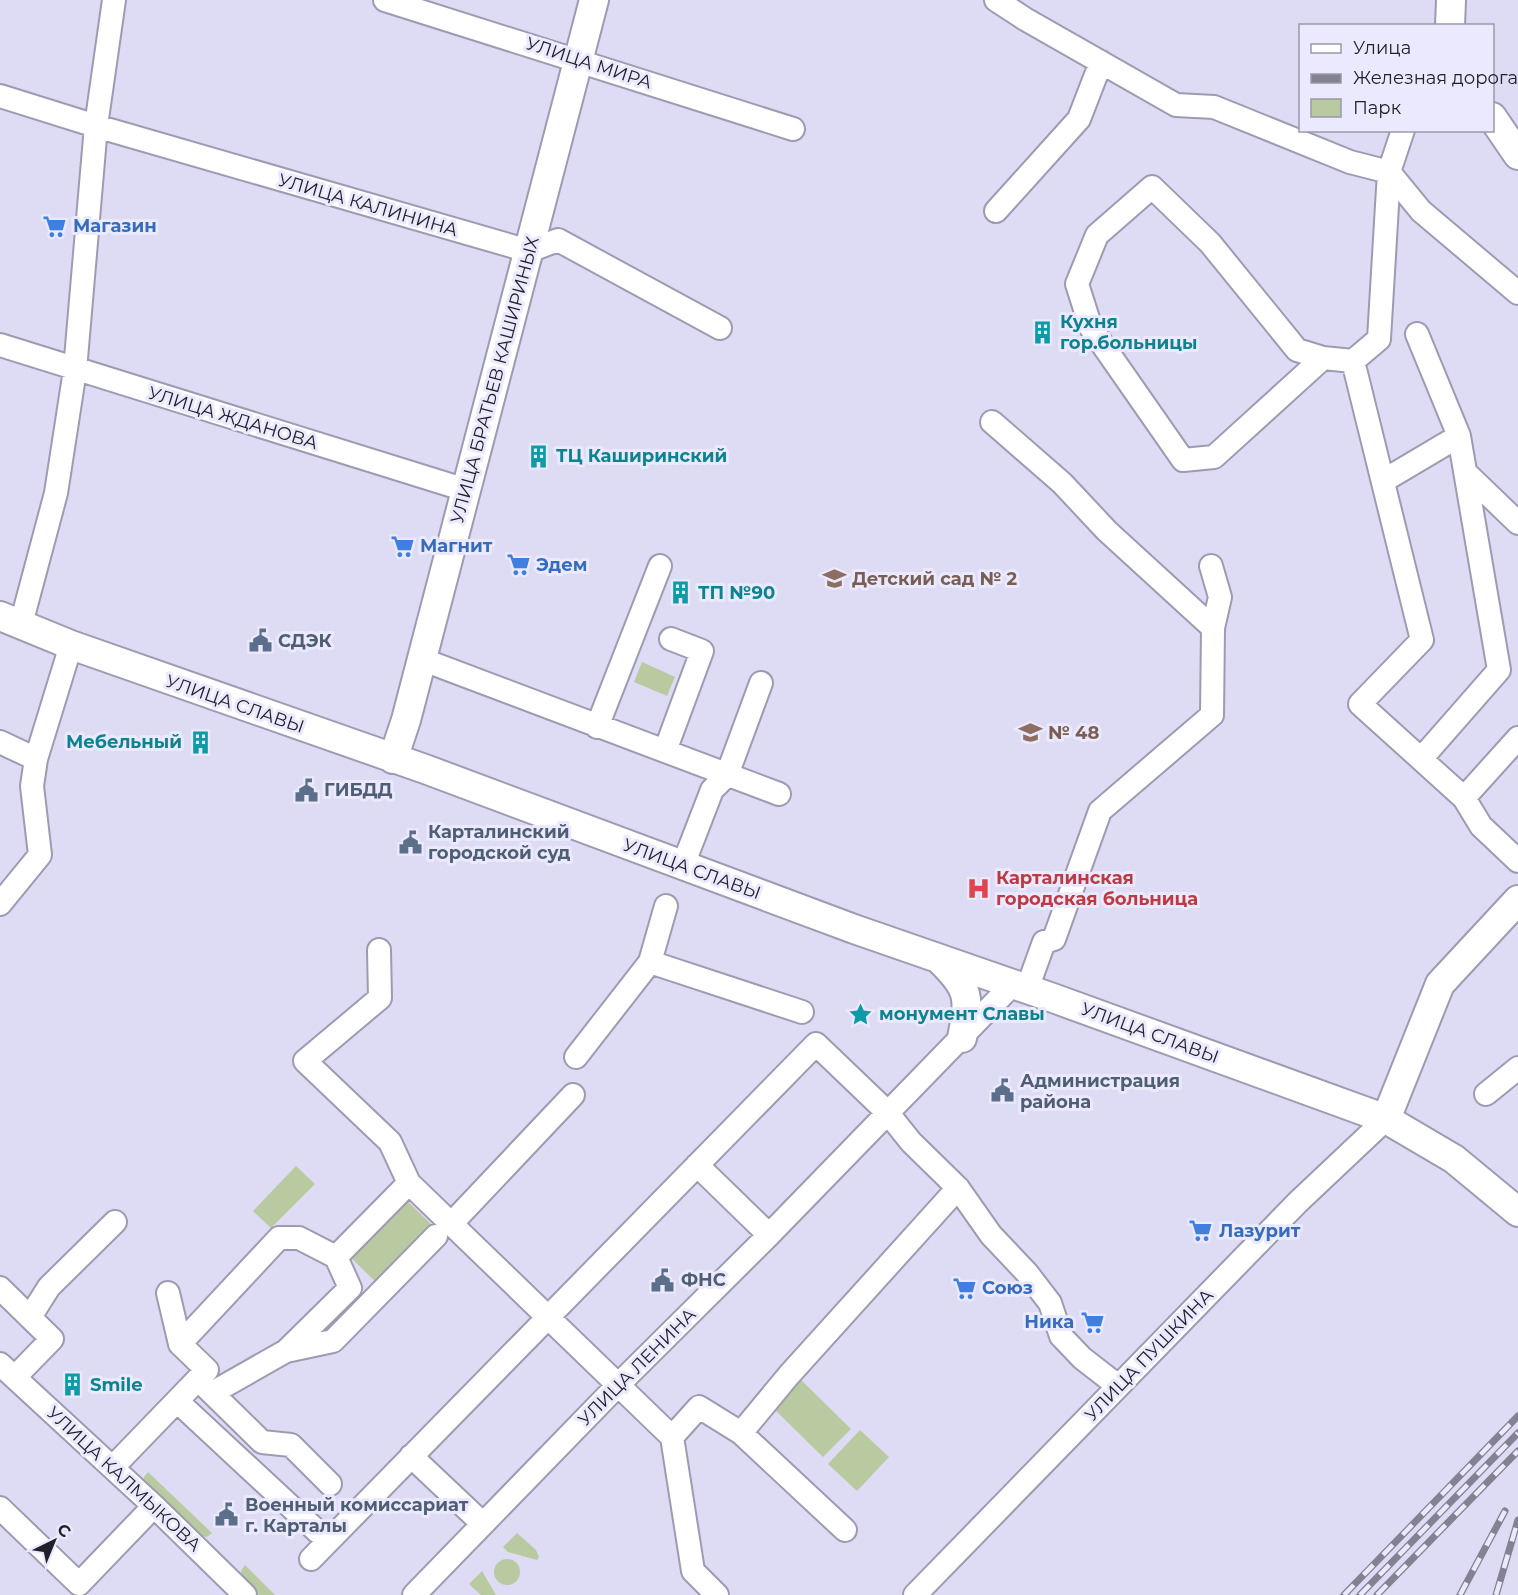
<svg xmlns="http://www.w3.org/2000/svg" width="1518" height="1595" viewBox="0 0 1518 1595" font-family="Montserrat,sans-serif">
  <style>
    .green { fill: #b9c9a0 }
    .lines { fill: none; stroke-linecap: round; stroke-linejoin: round }
    .minor-casing { stroke: #9d9bb2; stroke-width: 26 }
    .major-casing { stroke: #9d9bb2; stroke-width: 32 }
    .minor { stroke: #fff; stroke-width: 22 }
    .major { stroke: #fff; stroke-width: 28 }
    .rail-casing { stroke: #838192; stroke-width: 7 }
    .rail { stroke: #ebe9fd; stroke-width: 4.5; stroke-dasharray: 14; stroke-linecap: butt }
    .labels { text-anchor: middle; stroke-width: 6; stroke-linejoin: round; paint-order: stroke }
    .street-label { font-size: 18px; fill: #22212a; stroke: #ebe9fd }
    .shop-label { font-size: 18px; font-weight: bold; fill: #366cbe; stroke: #ebe9fd; text-anchor: start }
    .culture-label { font-size: 18px; font-weight: bold; fill: #0d838f; stroke: #ebe9fd; text-anchor: start }
    .education-label { font-size: 18px; font-weight: bold; fill: #785e54; stroke: #ebe9fd; text-anchor: start }
    .service-label { font-size: 18px; font-weight: bold; fill: #4e5e75; stroke: #ebe9fd; text-anchor: start }
    .health-label { font-size: 18px; font-weight: bold; fill: #be3a42; stroke: #ebe9fd; text-anchor: start }
  </style>
  <rect width="100%" height="100%" fill="#dedbf4"/>
  <!-- green -->
  <path class="green" d="M642,662L675,677L667,696L634,682Z
    M296,1166L315,1184L271,1228L253,1211Z
    M403,1197L436,1229L380,1286L347,1254Z
    M800,1379L851,1429L823,1457L772,1407Z
    M860,1430L889,1457L857,1491L828,1464Z
    M148,1472L212,1533L207,1537C189,1535 158,1497 144,1483V1477Z
    M517,1533L536,1550L539,1557L537,1560L508,1552L503,1547Z
    M494 1572a13 13 0 1 1 26 0a13 13 0 1 1-26 0Z
    M245,1565L275,1595H259L242,1578L241,1571Z
    M482,1571L496,1595H481L469,1584Z"/>
  <g class="lines">
    <defs>
      <path id="minor" d="M385,0L793,129
        M996,0L1025,19L1176,105L1214,107L1350,162L1389,172L1403,130
        M0,96L96,126L529,251L558,240L720,328
        M1389,172L1421,211L1518,293
        M996,211L1079,119L1101,62
        M1417,334L1459,436
        M0,345L466,490
        M1323,358L1214,457L1183,460L1091,328L1077,284L1097,235L1152,187L1210,243L1297,350L1323,358L1353,361L1379,339L1389,172
        M1353,361L1422,640L1360,704L1464,798L1481,826L1518,861
        M992,422L1062,483L1107,531L1213,628
        M1466,473L1518,523
        M1383,481L1459,436L1499,670L1421,759
        M21,624L56,493L75,370L96,126L114,0
        M421,659L779,794
        M597,727L660,566
        M0,742L36,759
        M665,751L702,651L671,639
        M1464,798L1518,738
        M683,865L712,790L727,775L761,683
        M0,904L40,855L32,786L36,759L71,645
        M379,950L380,998L305,1061L390,1142L409,1183
        M650,962L802,1012
        M1027,989L1044,942L1054,939L1100,811L1212,715L1213,628L1220,597L1211,566
        M576,1057L650,962L666,906
        M1486,1094L1518,1068
        M697,1165L769,1235
        M452,1223L573,1095
        M0,1288L52,1339L15,1377
        M168,1293L180,1344L207,1370L198,1379
        M30,1317L49,1287L115,1222
        M180,1344L279,1238H299L336,1257
        M286,1351L350,1288L336,1257L409,1183L672,1437L693,1571L717,1595
        M0,1364L154,1506L245,1595
        M212,1393L262,1442L291,1445L330,1484
        M177,1401L318,1532
        M741,1433L789,1375L958,1188
        M672,1437L699,1407L741,1433L845,1530
        M411,1456L483,1524
        M113,1467L198,1379L212,1393L286,1351L333,1341L436,1236
        M0,1508L79,1584L154,1506
        M311,1559L816,1044L887,1112L911,1142L958,1188L991,1235L1027,1273L1050,1303L1061,1336L1082,1358L1118,1386
        M414,1595L619,1384L769,1235L1013,984
        M915,1595L1298,1202L1386,1119"/>
      <path id="major" d="M1450,26L1451,0
        M1492,117L1518,155
        M0,616L71,645L425,769L854,929L1053,998L1386,1119L1454,1159L1518,1212
        M393,759L406,720L594,0
        M940,960C970,989 970,998 962,1038
        M1386,1119L1440,984L1518,900"/>
    </defs>
    <!-- minor casing -->
    <use href="#minor" class="minor-casing"/>
    <!-- major casing -->
    <use href="#major" class="major-casing"/>
    <!-- minor -->
    <use href="#minor" class="minor"/>
    <!-- major -->
    <use href="#major" class="major"/>
    <defs>
      <path id="rail" d="M1344,1595L1518,1416
        M1360,1595L1518,1433
        M1377,1595L1518,1451
        M1460,1595L1505,1511
        M1496,1595L1518,1520"/>
    </defs>
    <!-- rail casing -->
    <use href="#rail" class="rail-casing"/>
    <!-- rail -->
    <use href="#rail" class="rail"/>
  </g>
  <!-- icons -->
  <defs>
    <symbol id="supermarket-bare" viewBox="-9 -9 18 18"><path d="M-6-5.5h2.5l.6 2H6L4.5 2H-2.5L-4.4-4H-6ZM-1.5 3.2a1.3 1.3 0 1 0 .1 0ZM3 3.2a1.3 1.3 0 1 0 .1 0Z" fill="#3f7fe0" stroke="#ebe9fd" stroke-width="2.5" paint-order="stroke"/></symbol>
    <symbol id="building-bare" viewBox="-9 -9 18 18"><path d="M-4-6H4V6H1V3H-1V6H-4ZM-2.5-4.3h1.7v1.8h-1.7ZM.8-4.3h1.7v1.8H.8ZM-2.5-1h1.7V.8h-1.7ZM.8-1h1.7V.8H.8Z" fill="#0f9aa8" stroke="#ebe9fd" stroke-width="2.5" paint-order="stroke"/></symbol>
    <symbol id="school-bare" viewBox="-9 -9 18 18"><path d="M0-5L7-2L0 1L-7-2ZM-4 1L0 2.5L4 1V4Q0 6-4 4Z" fill="#8d6e63" stroke="#ebe9fd" stroke-width="2.5" paint-order="stroke"/></symbol>
    <symbol id="civic-bare" viewBox="-9 -9 18 18"><path d="M-.6-6.5H3V-4.5H.6V-3L4-1V1h2V6H-6V1h2V-1L-.6-3ZM-1.2 2.5V6h2.4V2.5Z" fill="#5c6f8a" stroke="#ebe9fd" stroke-width="2.5" paint-order="stroke"/></symbol>
    <symbol id="hospital-bare" viewBox="-9 -9 18 18"><path d="M-5-5h3v3.5h4V-5h3V5h-3V1.5h-4V5h-3Z" fill="#e0444e" stroke="#ebe9fd" stroke-width="2.5" paint-order="stroke"/></symbol>
    <symbol id="sight-bare" viewBox="-9 -9 18 18"><path d="M0-6L1.8-2.2L6-1.7L2.9 1.2L3.7 5.4L0 3.3L-3.7 5.4L-2.9 1.2L-6-1.7L-1.8-2.2Z" fill="#0f9aa8" stroke="#ebe9fd" stroke-width="2.5" paint-order="stroke"/></symbol>
  </defs>
  <g fill-rule="evenodd">
    <use href="#supermarket-bare" x="38" y="210" width="33" height="33"/>
    <use href="#building-bare" x="1026" y="316" width="33" height="33"/>
    <use href="#building-bare" x="522" y="440" width="33" height="33"/>
    <use href="#supermarket-bare" x="386" y="530" width="33" height="33"/>
    <use href="#supermarket-bare" x="502" y="548" width="33" height="33"/>
    <use href="#school-bare" x="818" y="562" width="33" height="33"/>
    <use href="#building-bare" x="664" y="576" width="33" height="33"/>
    <use href="#civic-bare" x="244" y="624" width="33" height="33"/>
    <use href="#school-bare" x="1014" y="716" width="33" height="33"/>
    <use href="#building-bare" x="184" y="726" width="33" height="33"/>
    <use href="#civic-bare" x="290" y="774" width="33" height="33"/>
    <use href="#civic-bare" x="394" y="826" width="33" height="33"/>
    <use href="#hospital-bare" x="962" y="872" width="33" height="33"/>
    <use href="#sight-bare" x="844" y="998" width="33" height="33"/>
    <use href="#civic-bare" x="986" y="1074" width="33" height="33"/>
    <use href="#supermarket-bare" x="1184" y="1214" width="33" height="33"/>
    <use href="#civic-bare" x="646" y="1264" width="33" height="33"/>
    <use href="#supermarket-bare" x="948" y="1272" width="33" height="33"/>
    <use href="#supermarket-bare" x="1076" y="1306" width="33" height="33"/>
    <use href="#building-bare" x="56" y="1368" width="33" height="33"/>
    <use href="#civic-bare" x="210" y="1498" width="33" height="33"/>
  </g>
  <g class="labels">
    <!-- street labels -->
    <g class="street-label">
      <text transform="translate(589 63) rotate(18)" y="6">УЛИЦА МИРА</text>
      <text transform="translate(368 205) rotate(16)" y="6">УЛИЦА КАЛИНИНА</text>
      <text transform="translate(495 380) rotate(-75)" y="6">УЛИЦА БРАТЬЕВ КАШИРИНЫХ</text>
      <text transform="translate(233 418) rotate(17)" y="6">УЛИЦА ЖДАНОВА</text>
      <text transform="translate(235 704) rotate(19)" y="6">УЛИЦА СЛАВЫ</text>
      <text transform="translate(692 869) rotate(20)" y="6">УЛИЦА СЛАВЫ</text>
      <text transform="translate(1150 1033) rotate(20)" y="6">УЛИЦА СЛАВЫ</text>
      <text transform="translate(1149 1355) rotate(-46)" y="6">УЛИЦА ПУШКИНА</text>
      <text transform="translate(637 1367) rotate(-45)" y="6">УЛИЦА ЛЕНИНА</text>
      <text transform="translate(124 1479) rotate(43)" y="6">УЛИЦА КАЛМЫКОВА</text>
    </g>
    <!-- shop labels -->
    <g class="shop-label">
      <text x="73" y="232">Магазин</text>
      <text x="420" y="552">Магнит</text>
      <text x="536" y="571">Эдем</text>
      <text x="1219" y="1237">Лазурит</text>
      <text x="982" y="1294">Союз</text>
      <text x="1074" y="1328" text-anchor="end">Ника</text>
    </g>
    <!-- culture labels -->
    <g class="culture-label">
      <text x="1060" y="328">Кухня<tspan x="1060" dy="21">гор.больницы</tspan></text>
      <text x="556" y="462">ТЦ Каширинский</text>
      <text x="698" y="599">ТП №90</text>
      <text x="182" y="748" text-anchor="end">Мебельный</text>
      <text x="879" y="1020">монумент Славы</text>
      <text x="90" y="1391">Smile</text>
    </g>
    <!-- education labels -->
    <g class="education-label">
      <text x="852" y="585">Детский сад № 2</text>
      <text x="1048" y="739">№ 48</text>
    </g>
    <!-- service labels -->
    <g class="service-label">
      <text x="278" y="647">СДЭК</text>
      <text x="324" y="796">ГИБДД</text>
      <text x="428" y="838">Карталинский<tspan x="428" dy="21">городской суд</tspan></text>
      <text x="1020" y="1087">Администрация<tspan x="1020" dy="21">района</tspan></text>
      <text x="681" y="1286">ФНС</text>
      <text x="245" y="1511">Военный комиссариат<tspan x="245" dy="21">г. Карталы</tspan></text>
    </g>
    <!-- health labels -->
    <g class="health-label">
      <text x="996" y="884">Карталинская<tspan x="996" dy="21">городская больница</tspan></text>
    </g>
  </g>
  <!-- legend -->
  <rect x="1299" y="24" width="195" height="108" fill="#ebe9fd" stroke="#9b99a9" stroke-width="1.5"/>
  <rect x="1311" y="44" width="30" height="9" fill="#ffffff" stroke="#9b99a9" stroke-width="1.5"/>
  <text x="1353" y="54" font-size="18" fill="#22212a">Улица</text>
  <rect x="1311" y="74" width="30" height="9" fill="#838192" stroke="#9b99a9" stroke-width="1.5"/>
  <text x="1353" y="84" font-size="18" fill="#22212a">Железная дорога</text>
  <rect x="1311" y="99" width="30" height="18" fill="#b9c9a0" stroke="#9b99a9" stroke-width="1.5"/>
  <text x="1353" y="114" font-size="18" fill="#22212a">Парк</text>
  <!-- north arrow -->
  <g transform="translate(54 1541) rotate(43)" stroke="#ebe9fd" stroke-width="4.5" paint-order="stroke">
  <path d="M0-4.5L10 22L0 15L-10 22Z" fill="#22212a"/>
  <text y="-9" font-size="16" font-weight="bold" text-anchor="middle" fill="#22212a">С</text>
  </g>
</svg>
